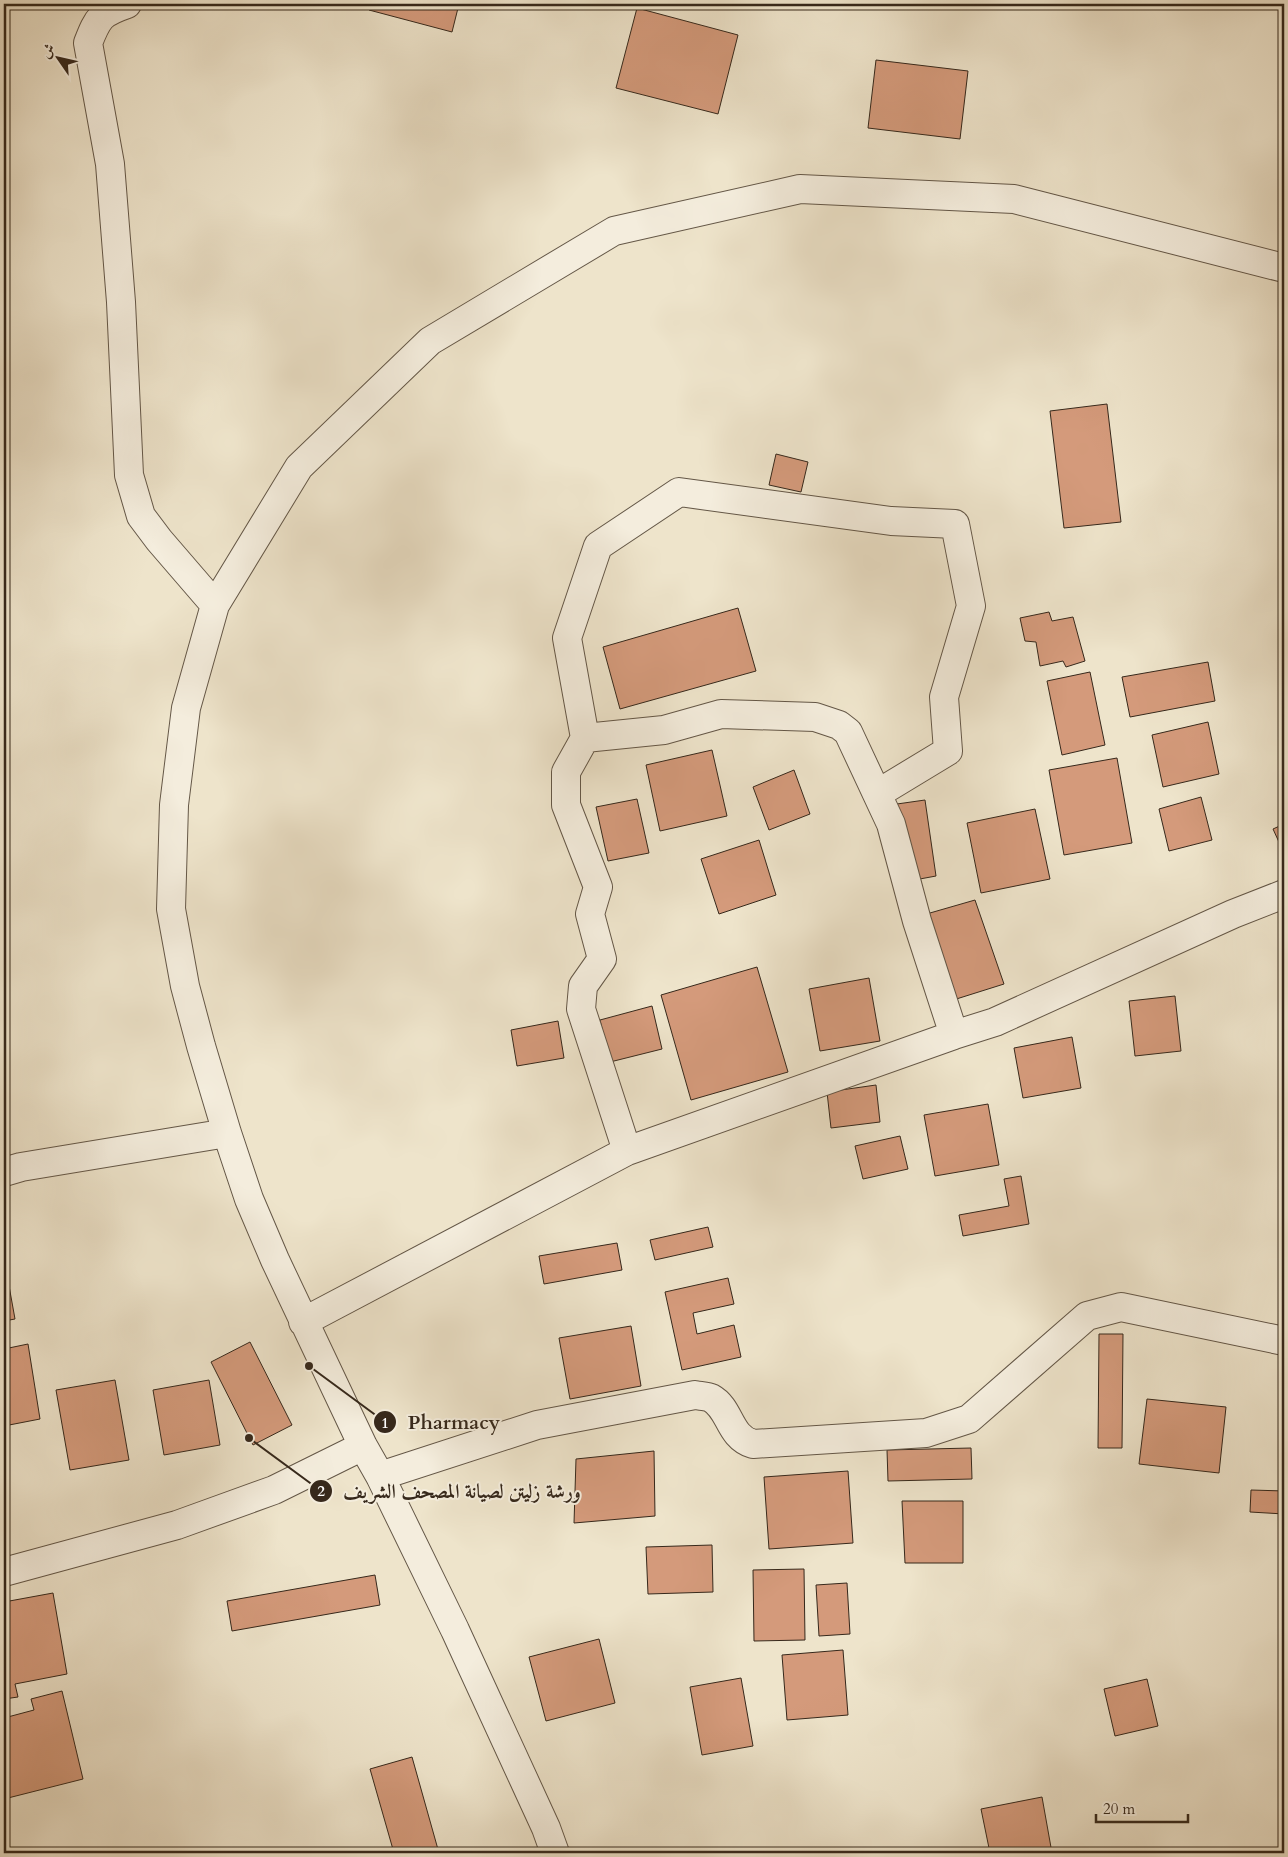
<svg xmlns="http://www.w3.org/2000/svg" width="1288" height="1857" viewBox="0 0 1288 1857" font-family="Cardo,Amiri,serif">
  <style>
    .building { fill: #d49a7b; stroke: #36281b }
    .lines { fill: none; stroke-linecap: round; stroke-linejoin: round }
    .minor-casing { stroke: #645747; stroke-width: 30 }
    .minor { stroke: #f4eddd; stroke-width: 28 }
    .leader { fill: none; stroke: #36281b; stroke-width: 2 }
    .callout-dot { fill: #36281b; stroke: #f4eddd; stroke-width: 2 }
    .mark-label { font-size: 15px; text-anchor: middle; font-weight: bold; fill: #fff }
    .callout-label { font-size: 20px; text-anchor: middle; font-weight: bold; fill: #36281b; stroke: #f4eddd; stroke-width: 4; stroke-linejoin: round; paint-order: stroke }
  </style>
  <rect width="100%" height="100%" fill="#eee4cb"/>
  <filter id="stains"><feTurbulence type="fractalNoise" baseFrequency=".004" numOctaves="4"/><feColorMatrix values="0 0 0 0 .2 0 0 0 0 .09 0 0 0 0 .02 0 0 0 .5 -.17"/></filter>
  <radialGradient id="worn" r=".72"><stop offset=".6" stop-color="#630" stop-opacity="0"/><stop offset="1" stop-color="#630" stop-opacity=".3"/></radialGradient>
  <!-- building -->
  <path class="building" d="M371,4H459L452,32L369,10Z
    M637,8L738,35L718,114L616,88Z
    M876,60L968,71L960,139L868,128Z
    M1107,404L1121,522L1064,528L1050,411Z
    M776,454L808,462L801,492L769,485Z
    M738,608L756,671L620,709L603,647Z
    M1049,612L1052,621L1073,617L1085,661L1066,667L1063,661L1040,666L1036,642L1025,641L1020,618Z
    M1208,662L1215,701L1130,717L1122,677Z
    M1090,672L1105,745L1062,755L1047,681Z
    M1208,722L1219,774L1163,787L1152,735Z
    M712,750L727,816L660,831L646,765Z
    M1117,758L1132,843L1064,855L1049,770Z
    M794,770L810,814L769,830L753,787Z
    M1201,797L1212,840L1169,851L1159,809Z
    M637,799L649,853L608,861L596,807Z
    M925,800L936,876L909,881L897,804Z
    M1035,809L1050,879L981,893L967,823Z
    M1284,824V853L1273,829Z
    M759,840L776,895L719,914L701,859Z
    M975,900L1004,984L950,1001L923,915Z
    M757,967L788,1072L691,1100L661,995Z
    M869,978L880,1041L820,1051L809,989Z
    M1175,996L1181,1051L1135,1056L1129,1001Z
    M652,1006L662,1049L610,1062L600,1020Z
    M558,1021L564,1058L517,1066L511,1030Z
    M1072,1037L1081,1088L1023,1098L1014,1048Z
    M876,1085L880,1122L831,1128L827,1092Z
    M988,1104L999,1165L935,1176L924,1115Z
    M900,1136L908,1169L863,1179L855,1146Z
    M1021,1176L1029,1224L963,1236L959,1215L1009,1206L1004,1179Z
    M708,1227L713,1247L655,1260L650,1240Z
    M617,1243L622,1270L544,1284L539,1256Z
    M4,1258L15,1319L4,1321Z
    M728,1278L734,1304L693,1313L697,1334L734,1325L741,1357L682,1370L665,1292Z
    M631,1326L641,1386L570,1399L559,1338Z
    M1099,1334H1123L1122,1448H1098Z
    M250,1342L292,1425L253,1445L211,1362Z
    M28,1344L40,1419L4,1426V1349Z
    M115,1380L129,1460L70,1470L56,1390Z
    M209,1380L220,1445L164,1455L153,1390Z
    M1147,1399L1226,1407L1219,1473L1139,1464Z
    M971,1448L972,1479L888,1481L887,1450Z
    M654,1451L655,1516L574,1523L576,1459Z
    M848,1471L853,1543L769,1549L764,1477Z
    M1251,1490L1284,1491V1514L1250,1512Z
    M902,1501H963V1563H905Z
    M712,1545L713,1592L648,1594L646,1547Z
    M804,1569L805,1640L754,1641L753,1570Z
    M375,1575L380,1605L232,1631L227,1601Z
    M847,1583L850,1634L819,1636L816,1585Z
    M53,1593L67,1674L15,1684L18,1697L4,1699V1602Z
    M599,1639L615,1703L546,1721L529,1657Z
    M843,1650L848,1715L787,1720L782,1655Z
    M741,1678L753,1746L702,1755L690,1687Z
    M1147,1679L1158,1726L1115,1736L1104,1689Z
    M62,1691L83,1779L4,1799V1718L34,1710L31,1699Z
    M412,1757L439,1853H394L370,1769Z
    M1042,1797L1052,1853H990L981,1809Z"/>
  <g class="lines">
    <defs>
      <path id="minor" d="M127,4C101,13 98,17 88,43L110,164L121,302L129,475L141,516L159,540L215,605
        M585,738L567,638L598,546L679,492L891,521L955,524L971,606L944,697L948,751L877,794
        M627,1151L581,1009L583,986L602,959L590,914L598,887L566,805V772L585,738L664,730L721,714L815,717L839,725L848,732L891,824L917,921L954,1035
        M4,1172L21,1167L227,1133
        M303,1322L627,1151L954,1035L995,1022L1233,914L1284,894
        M380,1476L537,1425L695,1395C699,1396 707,1396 711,1398C731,1409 728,1436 753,1444L926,1433L969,1419L1087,1316L1121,1307L1284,1341
        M4,1572L177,1525L274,1490L363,1446
        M555,1853L546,1828L455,1630L380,1476L363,1446L275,1260L249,1199L227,1133L201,1046L185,986L171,909L174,805L186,708L215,605L299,467L430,341L614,231L800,189L1014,199L1284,268"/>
    </defs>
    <!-- minor casing -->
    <use href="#minor" class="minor-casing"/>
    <!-- minor -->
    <use href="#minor" class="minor"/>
  </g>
  <!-- callouts -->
  <path class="leader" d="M309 1366L385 1422M249 1438L321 1491"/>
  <g class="callout-dot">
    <circle cx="309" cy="1366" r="5"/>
    <circle cx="249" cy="1438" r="5"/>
    <circle cx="385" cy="1422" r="12"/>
    <circle cx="321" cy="1491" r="12"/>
  </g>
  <g class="mark-label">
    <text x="385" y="1428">1</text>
    <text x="321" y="1496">2</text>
  </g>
  <g class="callout-label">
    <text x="454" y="1429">Pharmacy</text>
    <text x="462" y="1498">ورشة زليتن لصيانة المصحف الشريف</text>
  </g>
  <!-- margin -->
  <rect width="1288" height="1857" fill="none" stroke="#eee4cb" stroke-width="20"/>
  <rect x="5" y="5" width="1278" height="1847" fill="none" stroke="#36281b" stroke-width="2.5"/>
  <rect x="10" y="10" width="1268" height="1837" fill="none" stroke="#36281b"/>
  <!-- north arrow -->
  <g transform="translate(58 58) rotate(304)" stroke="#f4eddd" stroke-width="4" paint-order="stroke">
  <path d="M0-4L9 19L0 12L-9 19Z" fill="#36281b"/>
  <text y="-8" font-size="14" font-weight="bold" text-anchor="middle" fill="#36281b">ش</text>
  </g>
  <!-- scale -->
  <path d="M1096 1814v8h92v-8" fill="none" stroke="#36281b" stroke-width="2.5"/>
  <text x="1103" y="1814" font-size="15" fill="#36281b" stroke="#f4eddd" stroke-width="4" paint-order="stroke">20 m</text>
  <rect width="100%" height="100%" filter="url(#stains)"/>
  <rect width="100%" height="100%" fill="url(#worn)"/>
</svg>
